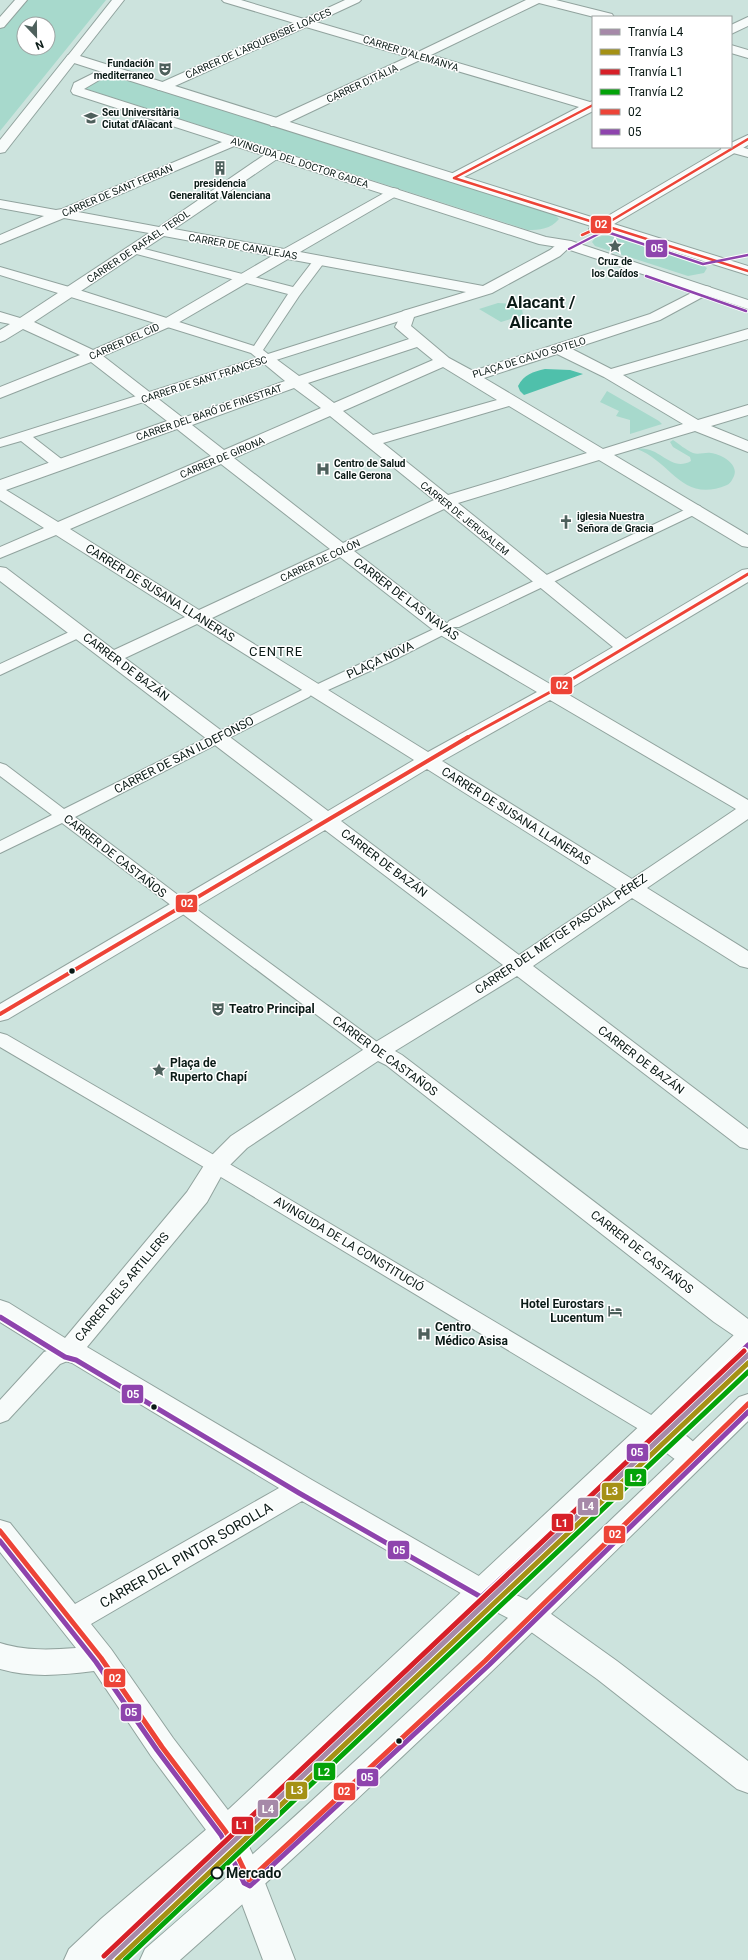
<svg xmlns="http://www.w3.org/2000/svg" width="748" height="1960" viewBox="0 0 748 1960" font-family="Roboto,sans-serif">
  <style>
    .green { fill: #a7d9cc; fill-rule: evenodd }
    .water { fill: #4fc0ab }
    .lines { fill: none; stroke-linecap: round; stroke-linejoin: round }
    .pedestrian-casing { stroke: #91a39e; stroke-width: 2 }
    .minor-casing { stroke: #91a39e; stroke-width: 2 }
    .tertiary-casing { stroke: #91a39e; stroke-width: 2 }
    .secondary-casing { stroke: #91a39e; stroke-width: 2 }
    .primary-casing { stroke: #91a39e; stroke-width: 2 }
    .pedestrian { fill: #f7fbfa; fill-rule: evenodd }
    .minor { fill: #f7fbfa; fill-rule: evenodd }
    .tertiary { fill: #f7fbfa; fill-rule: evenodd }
    .secondary { fill: #f7fbfa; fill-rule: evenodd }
    .primary { fill: #f7fbfa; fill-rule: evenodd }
    .bus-1-far3-casing { stroke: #fff; stroke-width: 4.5 }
    .bus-1-far2-casing { stroke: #fff; stroke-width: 5.5 }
    .bus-1-far1-casing { stroke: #fff; stroke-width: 7 }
    .bus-1-casing { stroke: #fff; stroke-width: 8 }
    .bus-2-far1-casing { stroke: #fff; stroke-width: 4.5 }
    .bus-2-casing { stroke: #fff; stroke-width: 8 }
    .bus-1-far3 { stroke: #ed4437; stroke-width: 2.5 }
    .bus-1-far2 { stroke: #ed4437; stroke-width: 3 }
    .bus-1-far1 { stroke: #ed4437; stroke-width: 4 }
    .bus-1 { stroke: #ed4437; stroke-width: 5 }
    .bus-2-far1 { stroke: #8e44ad; stroke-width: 2.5 }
    .bus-2 { stroke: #8e44ad; stroke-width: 5 }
    .tram-1-casing { stroke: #fff; stroke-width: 8 }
    .tram-2-casing { stroke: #fff; stroke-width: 8 }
    .tram-3-casing { stroke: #fff; stroke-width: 8 }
    .tram-4-casing { stroke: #fff; stroke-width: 8 }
    .tram-1 { stroke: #a689a8; stroke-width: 5 }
    .tram-2 { stroke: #a59115; stroke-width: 5 }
    .tram-3 { stroke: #d72028; stroke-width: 5 }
    .tram-4 { stroke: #04a309; stroke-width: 5 }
    .bus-dot { fill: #0a1a16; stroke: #fff; stroke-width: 1.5 }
    .stop-dot { fill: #fff; stroke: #0a1a16; stroke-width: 2 }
    .labels { text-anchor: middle; stroke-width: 3; stroke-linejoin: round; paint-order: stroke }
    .far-street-label { font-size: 10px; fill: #0a1a16; stroke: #fff }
    .far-poi-label { font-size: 10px; font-weight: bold; fill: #0a1a16; stroke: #fff; text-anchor: start }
    .street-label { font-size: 12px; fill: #0a1a16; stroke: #fff }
    .poi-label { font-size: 12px; font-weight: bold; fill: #0a1a16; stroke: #fff; text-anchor: start }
    .neighbourhood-label { font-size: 13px; letter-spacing: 1px; fill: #0a1a16; stroke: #fff }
    .near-street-label { font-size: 14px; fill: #0a1a16; stroke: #fff }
    .near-stop-label { font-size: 14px; font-weight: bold; fill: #0a1a16; stroke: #fff; text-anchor: start }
    .far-town-label { font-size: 17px; font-weight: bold; fill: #0a1a16; stroke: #fff }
    .line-badge { stroke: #fff; stroke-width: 1.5 }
    .badge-label { font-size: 11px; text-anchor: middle; font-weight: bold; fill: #fff }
  </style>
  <rect width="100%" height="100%" fill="#cce3dd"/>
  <!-- green -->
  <path class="green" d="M27,0H106L0,131V29ZM24,24H48V48H24Z
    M110,75L555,215L559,219C551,229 539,230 528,230L83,88L102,76Z
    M602,236H610L701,264L707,268L704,273L688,276L595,246L592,242L595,238Z
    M498,303L513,304L522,309L523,315L501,322L479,309Z
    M607,391L659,421L662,424L630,434V420L616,416L619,411L600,402Z
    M673,440C679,444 686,450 693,453C698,455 706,452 711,453C721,454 739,464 734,476C732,480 731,483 727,485C682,504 672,462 637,449C660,445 670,473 691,461L690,457L673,447L670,442Z"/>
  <!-- water -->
  <path class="water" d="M545,369L570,370L583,374L524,395L520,391L518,386C524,374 533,372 545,369Z"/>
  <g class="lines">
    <defs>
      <path id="pedestrian" d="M133,246L293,287L316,257H324L326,260L299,296L263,350L268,354L404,311L408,310L414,314L412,317L33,437L64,461L66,464L64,467H54L21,441L0,447V439L257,358L251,353L0,275V267L76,289L254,346L288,294L129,252L127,250L129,248Z
        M695,505L700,506L702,509L700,512L459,627H449L447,624L449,621Z
        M80,627L85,629L88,632L85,635L0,675V664Z
        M436,628L441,630L444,633L441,636L390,662L328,690H318L315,687L318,684Z
        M304,689L309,691L312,694L309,697L75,817L203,914L384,1047L386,1051L384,1055L377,1057L370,1055L62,823L0,853V841L52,815L0,776V763L6,765L64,809Z
        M0,1033L7,1035L245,1173L663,1422L666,1428L663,1434L655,1437L647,1434L231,1183L0,1047Z
        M68,1344L75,1346L79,1352L75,1358L60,1364L8,1420L0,1423V1400L44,1352Z"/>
      <path id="minor" d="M222,0H241L304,19L345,0H361L359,2L316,22L418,52L526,0H556L612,14L614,17H594L539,3L431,55L590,102L593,101V111L454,182L449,181L447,178L449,175L579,107L420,60L281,126H271L269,123L271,120L408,57L306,27L166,90H158L156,87L158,84L294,23L224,2Z
        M748,17V26L731,34V25Z
        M731,45L748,50V58L731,53Z
        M72,54L78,58L76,61L5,152L0,153V140L68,55Z
        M234,137L239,138L241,141L239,144L78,212L159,227L270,151H280L282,154L280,157L174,229L284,249L393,188L398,189L400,192L398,195L300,252L483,286L550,250L561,241H571L573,244L560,256L492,293L414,317L411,326L449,358L473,371L650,314L705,286L710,287L712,290L710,293L660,320L572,349L611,369L748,329V339L623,375L698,420L748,405V415L711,426L748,441V452L695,431L614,455L748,535V547L742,546L599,460L458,503L626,639L742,570L748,569V582L564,692L748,800V819L647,888L748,951V968L740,966L632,898L533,966L748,1129V1149L740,1147L517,976L395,1051L402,1055L748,1319V1342L739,1339L714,1322L386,1065L378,1061L247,1148L224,1171L207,1202L87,1347L312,1480L491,1583L495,1591L491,1599L481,1603L471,1599L302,1501L91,1624L111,1649L173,1738L237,1822L265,1880L260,1890L249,1895L238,1890L215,1842L151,1756L94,1671C62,1675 31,1678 0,1669V1643C25,1651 50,1650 76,1648L0,1552V1520L10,1523L75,1604L279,1488L72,1363L59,1359L0,1322V1300L9,1303L65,1338L187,1192L208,1159L231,1136L369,1046L503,965L325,830L8,1019L0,1021V1004L313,820L0,581V567L6,568L114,650L185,617L56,535L0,558V547L44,528L0,500V480L167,421L91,362L0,398V387L80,355L23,329L5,340L0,342V330L10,324L0,322V312L20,318L149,233L64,218L0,244V235L44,216L0,208V200L56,210L62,209ZM164,236L272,256L166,318L93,350L34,322ZM288,259L466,292L403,311L395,327L409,339L299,376L272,356H262L259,359L262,362L285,381L183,418L103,356L176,324ZM417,347L433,360L334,403L308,383ZM557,354L604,377L683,424L603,449L484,378ZM443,367L497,400L373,435L343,411ZM294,388L321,408L224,450L192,425ZM509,406L587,453L448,495L383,443ZM330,416L434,500L343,543L234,458ZM177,429L211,456L58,522L6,490ZM221,464L330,549L199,610L70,529ZM444,509L613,647L550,684L449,625L354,551ZM340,557L437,633L537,692L428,752L212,618ZM197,624L414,760L328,811L125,658ZM550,700L736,809L632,879L442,761ZM427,769L617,889L519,955L341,821Z
        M731,144L748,149V157L722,150L720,147H731Z
        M655,1417C670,1422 699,1443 706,1457L703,1465C700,1466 696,1468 693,1468C682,1468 647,1438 642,1428L646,1420Z"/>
      <path id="tertiary" d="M112,0H124L80,56L601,220L725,147H731V143L748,135V145L614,224L748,266V275L604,230L596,233L591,232L589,229L591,226L118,77L101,79L84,89L546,237L571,241L748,300V309L564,248L539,244L73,94L71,91L74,83L94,73L102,72L68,61L66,58Z"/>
      <path id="secondary" d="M481,1579L540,1606L617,1661L748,1761V1793L737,1789L597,1679L520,1624L471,1599L467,1591L471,1583Z
        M249,1865L260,1870L295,1960H263L233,1880L238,1870Z"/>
      <path id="primary" d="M15,0H27L4,27L0,28V17Z
        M748,1327V1353L664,1436L237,1842L103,1960H64L69,1949L102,1918L215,1822L646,1420L739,1330Z
        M748,1394V1421C562,1604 376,1787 180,1960H140L145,1949C350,1772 544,1584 739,1397Z"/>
    </defs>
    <!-- pedestrian casing -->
    <use href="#pedestrian" class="pedestrian-casing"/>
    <!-- minor casing -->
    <use href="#minor" class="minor-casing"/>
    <!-- tertiary casing -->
    <use href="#tertiary" class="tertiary-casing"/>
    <!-- secondary casing -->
    <use href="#secondary" class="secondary-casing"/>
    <!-- primary casing -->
    <use href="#primary" class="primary-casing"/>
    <!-- pedestrian -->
    <use href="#pedestrian" class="pedestrian"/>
    <!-- minor -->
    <use href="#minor" class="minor"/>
    <!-- tertiary -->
    <use href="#tertiary" class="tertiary"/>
    <!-- secondary -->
    <use href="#secondary" class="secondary"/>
    <!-- primary -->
    <use href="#primary" class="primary"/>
    <defs>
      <path id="bus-1-far3" d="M454,178L748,271
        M454,178L593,105
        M582,235L604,225L748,139"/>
      <path id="bus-1-far2" d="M466,738L554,690L748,574"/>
      <path id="bus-1-far1" d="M0,1014L468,737"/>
      <path id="bus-1" d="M0,1531L101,1658L162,1747L226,1832L249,1880L485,1661L748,1404"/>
      <path id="bus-2-far1" d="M569,249L604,231L703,264L748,255
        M646,276L746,311"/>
      <path id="bus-2" d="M0,1317L65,1357L76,1360L299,1493L481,1597L659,1432L748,1345
        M0,1541L96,1662L157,1750L221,1835L244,1883L250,1886L489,1665L748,1412"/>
    </defs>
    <!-- bus-1-far3 casing -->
    <use href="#bus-1-far3" class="bus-1-far3-casing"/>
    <!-- bus-1-far2 casing -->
    <use href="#bus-1-far2" class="bus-1-far2-casing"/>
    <!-- bus-1-far1 casing -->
    <use href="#bus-1-far1" class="bus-1-far1-casing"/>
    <!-- bus-1 casing -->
    <use href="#bus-1" class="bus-1-casing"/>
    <!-- bus-2-far1 casing -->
    <use href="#bus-2-far1" class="bus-2-far1-casing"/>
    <!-- bus-2 casing -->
    <use href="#bus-2" class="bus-2-casing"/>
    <!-- bus-1-far3 -->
    <use href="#bus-1-far3" class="bus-1-far3"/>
    <!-- bus-1-far2 -->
    <use href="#bus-1-far2" class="bus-1-far2"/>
    <!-- bus-1-far1 -->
    <use href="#bus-1-far1" class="bus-1-far1"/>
    <!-- bus-1 -->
    <use href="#bus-1" class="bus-1"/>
    <!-- bus-2-far1 -->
    <use href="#bus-2-far1" class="bus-2-far1"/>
    <!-- bus-2 -->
    <use href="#bus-2" class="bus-2"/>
    <defs>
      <path id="tram-1" d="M108,1960L748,1355"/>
      <path id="tram-2" d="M117,1960L748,1363"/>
      <path id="tram-3" d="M104,1956L744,1351"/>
      <path id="tram-4" d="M125,1960L748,1372"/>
    </defs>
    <!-- tram-1 casing -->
    <use href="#tram-1" class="tram-1-casing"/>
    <!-- tram-2 casing -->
    <use href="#tram-2" class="tram-2-casing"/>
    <!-- tram-3 casing -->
    <use href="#tram-3" class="tram-3-casing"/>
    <!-- tram-4 casing -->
    <use href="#tram-4" class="tram-4-casing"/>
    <!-- tram-1 -->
    <use href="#tram-1" class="tram-1"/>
    <!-- tram-2 -->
    <use href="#tram-2" class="tram-2"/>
    <!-- tram-3 -->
    <use href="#tram-3" class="tram-3"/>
    <!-- tram-4 -->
    <use href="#tram-4" class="tram-4"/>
  </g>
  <!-- icons -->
  <defs>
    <symbol id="theatre-bare" viewBox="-9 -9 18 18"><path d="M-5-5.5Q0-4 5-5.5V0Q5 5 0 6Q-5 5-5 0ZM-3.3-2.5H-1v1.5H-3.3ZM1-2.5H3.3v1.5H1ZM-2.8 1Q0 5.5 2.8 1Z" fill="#4e605c" stroke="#fff" stroke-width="2.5" paint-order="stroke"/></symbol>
    <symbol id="university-bare" viewBox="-9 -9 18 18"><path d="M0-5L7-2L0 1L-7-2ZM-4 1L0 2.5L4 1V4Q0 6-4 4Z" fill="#4e605c" stroke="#fff" stroke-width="2.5" paint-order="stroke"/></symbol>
    <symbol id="building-bare" viewBox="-9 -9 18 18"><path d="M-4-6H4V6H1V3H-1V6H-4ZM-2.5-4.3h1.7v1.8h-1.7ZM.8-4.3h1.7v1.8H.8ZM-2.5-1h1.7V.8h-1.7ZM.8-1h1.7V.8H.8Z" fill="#4e605c" stroke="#fff" stroke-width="2.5" paint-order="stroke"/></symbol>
    <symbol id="sight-bare" viewBox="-9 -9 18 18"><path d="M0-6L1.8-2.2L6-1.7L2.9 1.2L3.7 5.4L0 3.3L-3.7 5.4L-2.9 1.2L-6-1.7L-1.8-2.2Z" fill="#4e605c" stroke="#fff" stroke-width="2.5" paint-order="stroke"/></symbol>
    <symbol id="hospital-bare" viewBox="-9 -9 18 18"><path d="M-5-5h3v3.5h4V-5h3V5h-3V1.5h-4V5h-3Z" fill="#4e605c" stroke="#fff" stroke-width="2.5" paint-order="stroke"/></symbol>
    <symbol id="church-bare" viewBox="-9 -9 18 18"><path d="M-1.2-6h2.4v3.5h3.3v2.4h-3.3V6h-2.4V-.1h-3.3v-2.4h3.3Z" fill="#4e605c" stroke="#fff" stroke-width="2.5" paint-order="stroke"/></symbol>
    <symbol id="hotel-bare" viewBox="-9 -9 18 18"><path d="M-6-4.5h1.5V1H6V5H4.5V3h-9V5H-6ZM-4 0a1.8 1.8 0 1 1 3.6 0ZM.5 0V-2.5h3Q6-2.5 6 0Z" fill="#4e605c" stroke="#fff" stroke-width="2.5" paint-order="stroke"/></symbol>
  </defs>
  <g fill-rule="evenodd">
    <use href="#theatre-bare" x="155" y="59" width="20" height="20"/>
    <use href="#university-bare" x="81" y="108" width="20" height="20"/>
    <use href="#building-bare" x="210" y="158" width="20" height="20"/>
    <use href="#sight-bare" x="605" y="236" width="20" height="20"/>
    <use href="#hospital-bare" x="313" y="459" width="20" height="20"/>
    <use href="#church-bare" x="556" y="512" width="20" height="20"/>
    <use href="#theatre-bare" x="208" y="999" width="20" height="20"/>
    <use href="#sight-bare" x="149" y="1060" width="20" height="20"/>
    <use href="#hotel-bare" x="605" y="1301" width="20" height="20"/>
    <use href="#hospital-bare" x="414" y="1324" width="20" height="20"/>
  </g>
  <!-- markers -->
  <g class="bus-dot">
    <circle cx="72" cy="971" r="3.5"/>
    <circle cx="154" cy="1407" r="3.5"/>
    <circle cx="399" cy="1741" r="3.5"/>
  </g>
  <circle class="stop-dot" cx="217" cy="1873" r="5.5"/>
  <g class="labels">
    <!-- far-street labels -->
    <g class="far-street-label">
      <text transform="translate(258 43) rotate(-24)" y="4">CARRER DE L'ARQUEBISBE LOACES</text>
      <text transform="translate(411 53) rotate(17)" y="4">CARRER D'ALEMANYA</text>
      <text transform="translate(362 83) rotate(-25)" y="4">CARRER D'ITÀLIA</text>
      <text transform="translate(300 162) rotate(18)" y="4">AVINGUDA DEL DOCTOR GADEA</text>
      <text transform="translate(117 190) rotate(-23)" y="4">CARRER DE SANT FERRAN</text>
      <text transform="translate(138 246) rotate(-34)" y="4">CARRER DE RAFAEL TEROL</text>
      <text transform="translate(243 246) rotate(10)" y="4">CARRER DE CANALEJAS</text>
      <text transform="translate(124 341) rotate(-24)" y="4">CARRER DEL CID</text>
      <text transform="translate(529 357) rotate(-17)" y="4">PLAÇA DE CALVO SOTELO</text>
      <text transform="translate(204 379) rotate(-18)" y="4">CARRER DE SANT FRANCESC</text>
      <text transform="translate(209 412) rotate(-19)" y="4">CARRER DEL BARÓ DE FINESTRAT</text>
      <text transform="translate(222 457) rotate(-23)" y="4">CARRER DE GIRONA</text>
      <text transform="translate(465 518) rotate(39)" y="4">CARRER DE JERUSALEM</text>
      <text transform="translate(320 560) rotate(-25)" y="4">CARRER DE COLÓN</text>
    </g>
    <!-- far-poi labels -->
    <g class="far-poi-label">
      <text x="154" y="67" text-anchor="end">Fundación<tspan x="154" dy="12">mediterraneo</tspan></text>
      <text x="102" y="116">Seu Universitària<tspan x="102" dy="12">Ciutat d'Alacant</tspan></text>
      <text x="220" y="187" text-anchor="middle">presidencia<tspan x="220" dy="12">Generalitat Valenciana</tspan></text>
      <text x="615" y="265" text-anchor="middle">Cruz de<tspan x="615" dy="12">los Caídos</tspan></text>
      <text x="334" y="467">Centro de Salud<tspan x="334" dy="12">Calle Gerona</tspan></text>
      <text x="577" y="520">iglesia Nuestra<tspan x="577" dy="12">Señora de Gracia</tspan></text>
    </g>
    <!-- street labels -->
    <g class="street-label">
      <text transform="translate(160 593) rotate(32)" y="4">CARRER DE SUSANA LLANERAS</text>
      <text transform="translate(406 599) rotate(37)" y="4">CARRER DE LAS NAVAS</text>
      <text transform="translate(380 660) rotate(-25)" y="4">PLAÇA NOVA</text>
      <text transform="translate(126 667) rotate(37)" y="4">CARRER DE BAZÁN</text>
      <text transform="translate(184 755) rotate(-27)" y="4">CARRER DE SAN ILDEFONSO</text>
      <text transform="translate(516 816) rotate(32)" y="4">CARRER DE SUSANA LLANERAS</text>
      <text transform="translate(115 856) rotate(38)" y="4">CARRER DE CASTAÑOS</text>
      <text transform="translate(384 863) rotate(37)" y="4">CARRER DE BAZÁN</text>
      <text transform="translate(561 934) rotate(-34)" y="4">CARRER DEL METGE PASCUAL PÉREZ</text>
      <text transform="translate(385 1056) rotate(36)" y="4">CARRER DE CASTAÑOS</text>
      <text transform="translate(641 1060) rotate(37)" y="4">CARRER DE BAZÁN</text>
      <text transform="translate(349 1244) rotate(31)" y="4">AVINGUDA DE LA CONSTITUCIÓ</text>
      <text transform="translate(642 1252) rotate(38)" y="4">CARRER DE CASTAÑOS</text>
      <text transform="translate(122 1287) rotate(-50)" y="4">CARRER DELS ARTILLERS</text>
    </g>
    <!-- poi labels -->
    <g class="poi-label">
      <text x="229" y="1013">Teatro Principal</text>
      <text x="170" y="1067">Plaça de<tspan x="170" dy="14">Ruperto Chapí</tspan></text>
      <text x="604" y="1308" text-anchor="end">Hotel Eurostars<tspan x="604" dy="14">Lucentum</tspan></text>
      <text x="435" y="1331">Centro<tspan x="435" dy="14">Médico Asisa</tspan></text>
    </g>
    <!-- neighbourhood labels -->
    <g class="neighbourhood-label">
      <text x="276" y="656">CENTRE</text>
    </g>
    <!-- near-street labels -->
    <g class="near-street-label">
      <text transform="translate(186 1555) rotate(-30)" y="5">CARRER DEL PINTOR SOROLLA</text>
    </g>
    <!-- near-stop labels -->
    <g class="near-stop-label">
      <text x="226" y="1878">Mercado</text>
    </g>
    <!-- far-town labels -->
    <g class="far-town-label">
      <text x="541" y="308">Alacant /<tspan x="541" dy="20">Alicante</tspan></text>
    </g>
  </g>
  <g class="line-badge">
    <rect x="590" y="215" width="22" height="19" rx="4" fill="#ed4437"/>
    <rect x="645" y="239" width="23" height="19" rx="4" fill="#8e44ad"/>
    <rect x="550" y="676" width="23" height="19" rx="4" fill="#ed4437"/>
    <rect x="175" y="894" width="23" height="19" rx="4" fill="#ed4437"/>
    <rect x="121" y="1384" width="23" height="20" rx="4" fill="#8e44ad"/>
    <rect x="626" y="1443" width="23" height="19" rx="4" fill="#8e44ad"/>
    <rect x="624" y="1468" width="23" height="19" rx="4" fill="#04a309"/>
    <rect x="601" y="1482" width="23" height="19" rx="4" fill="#a59115"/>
    <rect x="577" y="1497" width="22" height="19" rx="4" fill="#a689a8"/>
    <rect x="551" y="1513" width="23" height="19" rx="4" fill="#d72028"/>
    <rect x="603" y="1525" width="23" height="19" rx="4" fill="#ed4437"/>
    <rect x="387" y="1540" width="23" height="20" rx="4" fill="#8e44ad"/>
    <rect x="103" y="1668" width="23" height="20" rx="4" fill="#ed4437"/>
    <rect x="120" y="1703" width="22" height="19" rx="4" fill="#8e44ad"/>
    <rect x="313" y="1762" width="23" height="19" rx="4" fill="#04a309"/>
    <rect x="356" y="1768" width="23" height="19" rx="4" fill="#8e44ad"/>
    <rect x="285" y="1781" width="23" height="19" rx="4" fill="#a59115"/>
    <rect x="333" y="1782" width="23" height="19" rx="4" fill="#ed4437"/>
    <rect x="257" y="1799" width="22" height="19" rx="4" fill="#a689a8"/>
    <rect x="231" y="1816" width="23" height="19" rx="4" fill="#d72028"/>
  </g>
  <g class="badge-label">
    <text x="601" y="228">02</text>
    <text x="657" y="252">05</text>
    <text x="562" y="689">02</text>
    <text x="187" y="907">02</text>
    <text x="133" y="1398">05</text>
    <text x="637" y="1456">05</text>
    <text x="636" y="1482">L2</text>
    <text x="612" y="1495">L3</text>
    <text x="588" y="1510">L4</text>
    <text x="562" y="1527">L1</text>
    <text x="615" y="1538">02</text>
    <text x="399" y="1554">05</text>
    <text x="115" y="1682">02</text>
    <text x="131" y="1716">05</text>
    <text x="324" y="1776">L2</text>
    <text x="367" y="1781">05</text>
    <text x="297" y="1794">L3</text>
    <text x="344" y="1795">02</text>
    <text x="268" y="1813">L4</text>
    <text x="242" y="1829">L1</text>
  </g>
  <!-- legend -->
  <rect x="592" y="16" width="140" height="132" fill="#ffffff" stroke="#9da3a2"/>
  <rect x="600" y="29" width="20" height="6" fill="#a689a8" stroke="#9da3a2"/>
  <text x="628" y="36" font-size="12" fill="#0a1a16">Tranvía L4</text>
  <rect x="600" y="49" width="20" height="6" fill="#a59115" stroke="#9da3a2"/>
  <text x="628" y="56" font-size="12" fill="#0a1a16">Tranvía L3</text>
  <rect x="600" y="69" width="20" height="6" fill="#d72028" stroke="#9da3a2"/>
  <text x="628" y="76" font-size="12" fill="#0a1a16">Tranvía L1</text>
  <rect x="600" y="89" width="20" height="6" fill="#04a309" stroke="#9da3a2"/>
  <text x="628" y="96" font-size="12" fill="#0a1a16">Tranvía L2</text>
  <rect x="600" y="109" width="20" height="6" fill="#ed4437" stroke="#9da3a2"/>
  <text x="628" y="116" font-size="12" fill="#0a1a16">02</text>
  <rect x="600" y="129" width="20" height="6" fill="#8e44ad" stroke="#9da3a2"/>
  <text x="628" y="136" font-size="12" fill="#0a1a16">05</text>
  <!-- north arrow -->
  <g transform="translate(36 36) rotate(158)"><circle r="19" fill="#ffffff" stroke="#9da3a2"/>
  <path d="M0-3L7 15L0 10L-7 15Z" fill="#4e605c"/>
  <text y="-6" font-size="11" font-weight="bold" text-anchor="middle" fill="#0a1a16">N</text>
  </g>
</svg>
